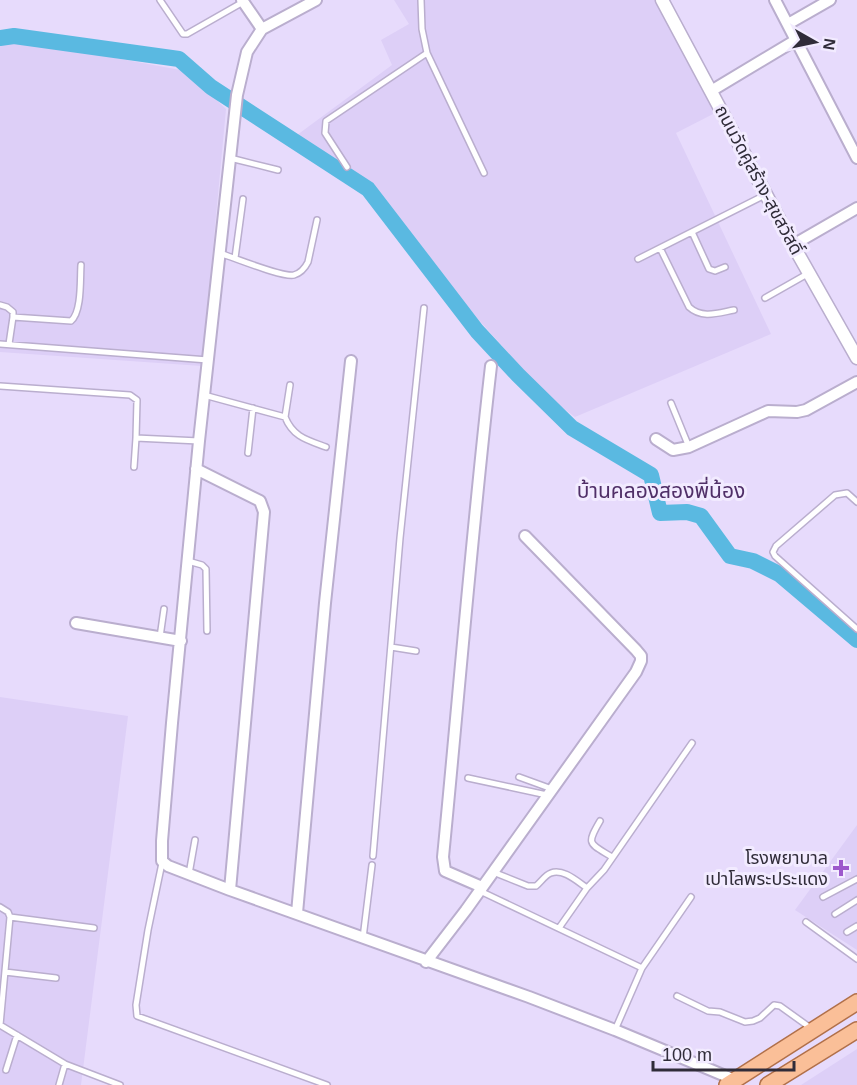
<svg xmlns="http://www.w3.org/2000/svg" width="857" height="1085" viewBox="0 0 857 1085" font-family="Arial,'Noto Sans Thai',sans-serif">
  <style>
    .built { fill: #ddcff7 }
    .lines { fill: none; stroke-linecap: round; stroke-linejoin: round }
    .river { stroke: #5ab9e1; stroke-width: 16 }
    .service-casing { stroke: #baaece; stroke-width: 8 }
    .minor-casing { stroke: #baaece; stroke-width: 14 }
    .tertiary-casing { stroke: #baaece; stroke-width: 15 }
    .primary-casing { stroke: #b1704a; stroke-width: 18 }
    .service { stroke: #fff; stroke-width: 5 }
    .minor { stroke: #fff; stroke-width: 10 }
    .tertiary { stroke: #fff; stroke-width: 12 }
    .primary { stroke: #fabf98; stroke-width: 15 }
    .poi-dot { fill: #9d58cc; stroke: #f2ebff; stroke-width: 2 }
    .labels { text-anchor: middle; stroke-width: 6; stroke-linejoin: round; paint-order: stroke }
    .street-label { font-size: 18px; fill: #302c39; stroke: #f2ebff }
    .poi-label { font-size: 18px; fill: #302c39; stroke: #f2ebff; text-anchor: end }
    .quarter-label { font-size: 21px; fill: #502f68; stroke: #f2ebff }
  </style>
  <rect width="100%" height="100%" fill="#e7dbfc"/>
  <!-- built -->
  <path class="built" d="M394,0H655L717,112L676,133L771,334L575,417L547,396L478,319L393,216L348,177L293,138L392,65L381,40L409,24Z
    M17,40L186,71L226,109L202,366L0,352V46Z
    M0,697L128,716L81,1085H0Z
    M857,825V950L795,910Z
    M857,1049V1085H801Z"/>
  <g class="lines">
    <!-- river -->
    <path class="river" d="M0,38L14,36L179,59L211,87L368,189L477,331L518,375L572,428L651,475L660,513L687,512L701,516L730,556L753,561L779,574L857,640"/>
    <defs>
      <path id="service" d="M160,0L183,34H187L243,2
        M421,0L422,29L427,53L484,173
        M230,158L278,170
        M347,167L325,133L326,121L427,53
        M692,232L709,269L715,271L725,267
        M660,248L689,307C702,319 718,313 734,310
        M219,253C233,257 283,278 294,275C301,273 305,268 308,262L317,220
        M235,258L243,199
        M638,259L765,195
        M765,298L809,273
        M0,305L7,307L13,312V317
        M0,344L208,360
        M9,344L13,317L71,321C82,312 80,279 81,265
        M0,386L130,395L137,400L136,438L199,441
        M204,395L285,417C293,437 307,440 326,447
        M671,403L689,447
        M285,417L290,385
        M248,453L253,408
        M134,467L136,438
        M857,502L847,493L835,495L776,546L773,552L775,556L857,629
        M188,561L202,565L206,569L207,631
        M160,637L164,609
        M391,647L416,651
        M519,777L552,789
        M468,778L547,795
        M600,821C586,845 589,843 612,857
        M373,856L400,538L424,308
        M162,863L148,930L136,1005L137,1016L327,1085
        M493,872L528,886H536C541,882 545,875 551,873C563,868 578,882 587,888
        M189,874L195,840
        M480,891L642,968L615,1030
        M823,897L857,879
        M0,907L8,912L10,917L0,1025
        M835,914L857,900
        M10,917L94,928
        M806,922L857,959
        M559,928L587,888L604,870L692,743
        M847,932L857,926
        M363,938L372,865
        M642,968L691,897
        M5,972L56,978
        M677,996L708,1011L720,1012L745,1022L753,1021L760,1018L774,1005L780,1006L812,1029
        M0,1025L65,1064L120,1085
        M6,1070L17,1035
        M59,1085L65,1064"/>
      <path id="minor" d="M242,0L262,29
        M316,0L262,29L247,52L237,95L199,441L172,723L162,841V861L168,866L230,890L529,997L615,1030L735,1080
        M775,0L857,158
        M788,24L830,0
        M711,91L796,40
        M793,245L857,208
        M656,439L673,450L689,447L768,411L797,412L806,410L857,382
        M196,469L260,501L264,512L230,890
        M76,623L181,641
        M482,887L445,871L443,857C459,693 472,530 491,366
        M297,913L325,603L351,361
        M426,962L466,910L636,672L641,661V656L636,650L525,536"/>
      <path id="tertiary" d="M662,0L793,245L857,358"/>
      <path id="primary" d="M727,1085L857,1002
        M768,1085L857,1030"/>
    </defs>
    <!-- service casing -->
    <use href="#service" class="service-casing"/>
    <!-- minor casing -->
    <use href="#minor" class="minor-casing"/>
    <!-- tertiary casing -->
    <use href="#tertiary" class="tertiary-casing"/>
    <!-- primary casing -->
    <use href="#primary" class="primary-casing"/>
    <!-- service -->
    <use href="#service" class="service"/>
    <!-- minor -->
    <use href="#minor" class="minor"/>
    <!-- tertiary -->
    <use href="#tertiary" class="tertiary"/>
    <!-- primary -->
    <use href="#primary" class="primary"/>
  </g>
  <!-- markers -->
  <path class="poi-dot" d="M838 859h6v6h6v6h-6v6h-6v-6h-6v-6h6z"/>
  <g class="labels">
    <!-- street labels -->
    <g class="street-label">
      <text transform="translate(759 180) rotate(62)" y="6">ถนนวัดคู่สร้าง-สุขสวัสดิ์</text>
    </g>
    <!-- poi labels -->
    <g class="poi-label">
      <text x="828" y="864">โรงพยาบาล<tspan x="828" dy="21">เปาโลพระประแดง</tspan></text>
    </g>
    <!-- quarter labels -->
    <g class="quarter-label">
      <text x="661" y="498">บ้านคลองสองพี่น้อง</text>
    </g>
  </g>
  <!-- north arrow -->
  <g transform="translate(815 42) rotate(99)" stroke="#f2ebff" stroke-width="4.5" paint-order="stroke">
  <path d="M0-4.5L10 22L0 15L-10 22Z" fill="#302c39"/>
  <text y="-9" font-size="16" font-weight="bold" text-anchor="middle" fill="#302c39">N</text>
  </g>
  <!-- scale -->
  <path d="M653 1061v9h141v-9" fill="none" stroke="#302c39" stroke-width="3"/>
  <text x="662" y="1061" font-size="18" fill="#302c39" stroke="#f2ebff" stroke-width="4.5" paint-order="stroke">100 m</text>
</svg>
